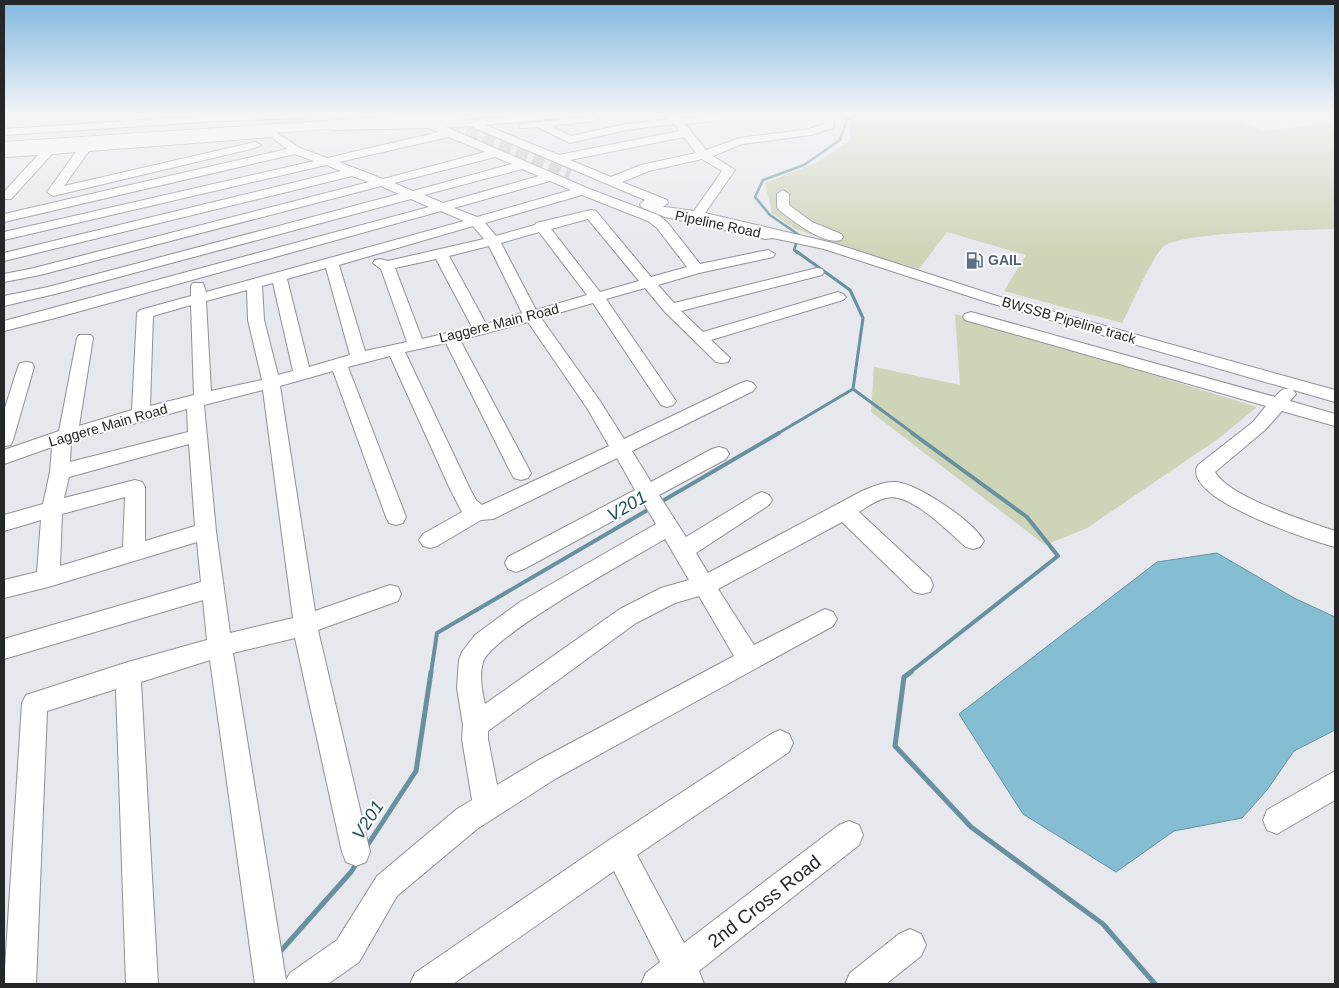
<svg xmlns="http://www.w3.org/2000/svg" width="1339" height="988" viewBox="0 0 1339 988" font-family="Arial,sans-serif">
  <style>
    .green { fill: #cdd4b7 }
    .water { fill: #85bed2; stroke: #68919f }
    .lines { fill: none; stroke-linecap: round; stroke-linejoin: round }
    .stream-far3 { stroke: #68919f; stroke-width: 2.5 }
    .stream-far2 { stroke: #68919f; stroke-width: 3 }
    .stream-far1 { stroke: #68919f; stroke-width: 4 }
    .stream { stroke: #68919f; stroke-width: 5 }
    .minor-tunnel { stroke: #c0c1c7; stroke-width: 12; stroke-dasharray: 12 6; stroke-linecap: butt }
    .minor-casing { stroke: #8f9196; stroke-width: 2 }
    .highway-casing { stroke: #8f9196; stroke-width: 1 }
    .minor { fill: #fff; fill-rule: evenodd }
    .highway { fill: #fff; fill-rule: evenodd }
    .labels { text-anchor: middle; stroke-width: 4; stroke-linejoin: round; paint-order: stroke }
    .far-street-label { font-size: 14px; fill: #262729; stroke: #fff }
    .far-service-label { font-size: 14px; font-weight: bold; fill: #4e5e75; stroke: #fff; text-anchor: start }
    .water-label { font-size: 18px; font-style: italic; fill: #20505f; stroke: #fff }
    .near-street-label { font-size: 19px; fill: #262729; stroke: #fff }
  </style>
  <rect width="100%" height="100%" fill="#e6e8ee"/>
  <!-- green -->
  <path class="green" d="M850,115H1229L1262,131L1335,122V229C1307,230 1180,232 1164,246C1152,256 1131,307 1122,323L1004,291L1026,255L947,232L919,269L887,260L795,229L772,213L765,183L818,162L849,141Z
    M955,314L1257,407L1218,439L1087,528L1045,545L871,412L874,367L960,385Z"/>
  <!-- water -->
  <path class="water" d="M1217,553L1294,598L1335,617V730L1294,751L1267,790L1242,818L1174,831L1116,872L1023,814L959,714L1157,562Z"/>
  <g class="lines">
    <!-- stream-far3 -->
    <path class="stream-far3" d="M798,253L794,250L799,235L770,215L755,197L763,180L804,165L840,140L847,120L856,115"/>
    <!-- stream-far2 -->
    <path class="stream-far2" d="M796,251L850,290L863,318L853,389
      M853,389L914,434
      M777,434L853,389"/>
    <!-- stream-far1 -->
    <path class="stream-far1" d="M659,503L779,433
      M431,673L437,633L651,508
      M909,673L1058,556L1027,517L912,433"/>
    <!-- stream -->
    <path class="stream" d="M911,672L904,677L895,746L971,827L1103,924L1155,984
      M365,849L416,771L431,672
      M279,953L351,872L358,861"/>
    <!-- minor-tunnel -->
    <path class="minor-tunnel" d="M434,115L570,174"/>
    <defs>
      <path id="minor" d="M220,115H309L304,118L220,121L4,135V129Z
        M528,115H564L559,118L485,125L559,155L679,131L674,124L626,130L570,143L537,127L520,128L519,126L520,124L598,116L599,118L598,120L594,121L551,126L571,136L626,124L669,119L667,115H677L680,118L724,115L725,117L720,120L685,124L706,150L740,138L809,129L824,124L825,115H835L833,128L811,135L742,144L713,156L735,170L705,213L833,243L997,296L1335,390V402L987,302L824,249L773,238L765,239L665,217L641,207L640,204L645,200L470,126L446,127L587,188L658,215L667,222L700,264L768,250L775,254L773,257L699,273L658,285L674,303L817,268L822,269L824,272L822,275L681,311L703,332L838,292L843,294L846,297L843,300L711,340L730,358L728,362L722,363L716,362L665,312L645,288L606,299L676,401L673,405L667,407L661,405L593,303L541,318L600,401L624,439L741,383L747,381L753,383L756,387L753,391L632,451L651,482L712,449L719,447L726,449L729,454L726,459L659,495L686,537L755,495L762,492L769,495L772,500L769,505L696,553L708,573L862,491C872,487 884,481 896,482C918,484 973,521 984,541L980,547L973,549L966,547C948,532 910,491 886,498C876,500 867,507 859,512L930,578L933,585L930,592L922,594L914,592L842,522L718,589L754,645L825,609L833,612L837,619L833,626L555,779L477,829L397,896L359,962L328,984H255L210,660L141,682L158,984H126L116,689L47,711L36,984H4L22,703L26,695L128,662L207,640L203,600L4,659V639L201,582L197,542L48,587L4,598V580L37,572L41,520L4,531V515L43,504L50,472L52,447L4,464V450L59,431L77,338L79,335H91L93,338L79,426L132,410L137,313L140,310L191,296V286L193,283H203L206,292L464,221L441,211L59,317L4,331V321L429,207L411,199L55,294L4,306V296L48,287L399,194L381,186L40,275L4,282V274L34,268L369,182L352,176L4,261V253L341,171L326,165L4,240V232L314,161L295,154L4,222V214L287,149L271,137L89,151L64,186L255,142L261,145L255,148L53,196L47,192L76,152L52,154L11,199H4V192L38,155L4,157V151L273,130L300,148L327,158L439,132L429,128L331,130L330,128L335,125L470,120ZM449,137L485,152L383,179L339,162ZM684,137L696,153L641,165L611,177L570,160ZM495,157L512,164L413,191L394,183ZM702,159L722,171L694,211L665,207H663L668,203L667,200L622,182L649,171ZM522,169L539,176L443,203L424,195ZM550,181L571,190L477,217L454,208ZM582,195L648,221L657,228L687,267L651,277L596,211L591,210L536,223L535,225L496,236L485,223ZM588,219L639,281L600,292L551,229ZM473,226L484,239L388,261L380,259L375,260L373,263L381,269L407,342L365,351L339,265ZM539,232L587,295L536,310L501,243ZM489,246L522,313L486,324L449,256ZM436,259L472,327L422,339L395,268ZM326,268L350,355L309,367L287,279ZM273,283L293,371L278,375L264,320L262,286ZM247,290L248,320L262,380L211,391L206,301ZM191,305L194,395L150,406L153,316ZM528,322L587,408L609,446L482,505L476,500L470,489L405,352L446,343L511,473L514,478L521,480L528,478L531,473L460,340ZM390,356L450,489L462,512L423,534L419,540L423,546L430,548L437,546L481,520L493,519L617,458L635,490L508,557L505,563L508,569L516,572L524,569L644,504L656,524L520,602L475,635L462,652L459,660L457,688L463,725L462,739L472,800L457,809L377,876L337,940L290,973L286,980L233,653L295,638L342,852L346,862L356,866L366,862L370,852L318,630L398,601L401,594L398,587L390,585L315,611L280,386L333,371L386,517L389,523L396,525L403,523L406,517L348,367ZM263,390L293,618L230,633L216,531L204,405ZM187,409L188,432L70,462L71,441ZM189,444L195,526L145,541V487L142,482L135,480L64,498L69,477ZM125,497L123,547L60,566L62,514ZM665,539L689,580L661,588L620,609L485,704C482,692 479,675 483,662C492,635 633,558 665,539ZM699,596L734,656L537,761L497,785L488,739V731L636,623L675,603Z
        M783,190L789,194V205L812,222L841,234L843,237L841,240C822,245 792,220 778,209L777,206V194Z
        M971,312L1275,397C1281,390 1284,387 1293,390L1296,394L1290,401L1335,414V426L1282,411L1265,430L1215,472C1230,498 1307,521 1335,531V547C1312,541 1179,498 1198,465L1253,422L1266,406L965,320L963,317L965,314Z
        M26,362L32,363L34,367L13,440L11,445L4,446V411L18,367L20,363Z
        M780,730L789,734L793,743L789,752L637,855L684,943L839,825L849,821L859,825L863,835L859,845L699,971L704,984H641L646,973L660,962L614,871L453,984H410L415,973L609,840L771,734Z
        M1335,771V800L1277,834L1267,830L1263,820L1267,810Z
        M910,929L921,934L926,945L921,956L886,984H845L850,973L899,934Z"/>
      <path id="highway" d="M414,115H480L478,118L473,119L4,152V142Z"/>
    </defs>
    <!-- minor casing -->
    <use href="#minor" class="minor-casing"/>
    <!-- highway casing -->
    <use href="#highway" class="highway-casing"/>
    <!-- minor -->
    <use href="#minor" class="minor"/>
    <!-- highway -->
    <use href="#highway" class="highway"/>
  </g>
  <!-- sky -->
  <linearGradient id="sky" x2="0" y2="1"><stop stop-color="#80b8df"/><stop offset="0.45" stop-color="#f4f5f7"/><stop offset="1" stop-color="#f4f5f7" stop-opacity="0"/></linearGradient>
  <rect width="1339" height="253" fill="url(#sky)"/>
  <!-- icons -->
  <defs>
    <symbol id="fuel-bare" viewBox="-9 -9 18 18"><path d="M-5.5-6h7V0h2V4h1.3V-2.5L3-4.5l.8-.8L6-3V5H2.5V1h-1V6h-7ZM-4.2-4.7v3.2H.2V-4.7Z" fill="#5c6f8a" stroke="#fff" stroke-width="2.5" paint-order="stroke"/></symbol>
  </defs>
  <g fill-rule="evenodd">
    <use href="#fuel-bare" x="962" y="248" width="25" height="25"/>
  </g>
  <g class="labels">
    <!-- far-street labels -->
    <g class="far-street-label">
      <text transform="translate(718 224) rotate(12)" y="5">Pipeline Road</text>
      <text transform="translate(1069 320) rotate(16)" y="5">BWSSB Pipeline track</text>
      <text transform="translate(499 323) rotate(-14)" y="5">Laggere Main Road</text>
      <text transform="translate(108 425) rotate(-16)" y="5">Laggere Main Road</text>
    </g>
    <!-- far-service labels -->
    <g class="far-service-label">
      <text x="988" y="265">GAIL</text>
    </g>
    <!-- water labels -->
    <g class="water-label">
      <text transform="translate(627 506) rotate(-30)" y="6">V201</text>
      <text transform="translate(368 820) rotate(-57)" y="6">V201</text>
    </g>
    <!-- near-street labels -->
    <g class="near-street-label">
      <text transform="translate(764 901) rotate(-38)" y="7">2nd Cross Road</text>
    </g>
  </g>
  <!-- border -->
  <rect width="1339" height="988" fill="none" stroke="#262729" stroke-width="10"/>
</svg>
